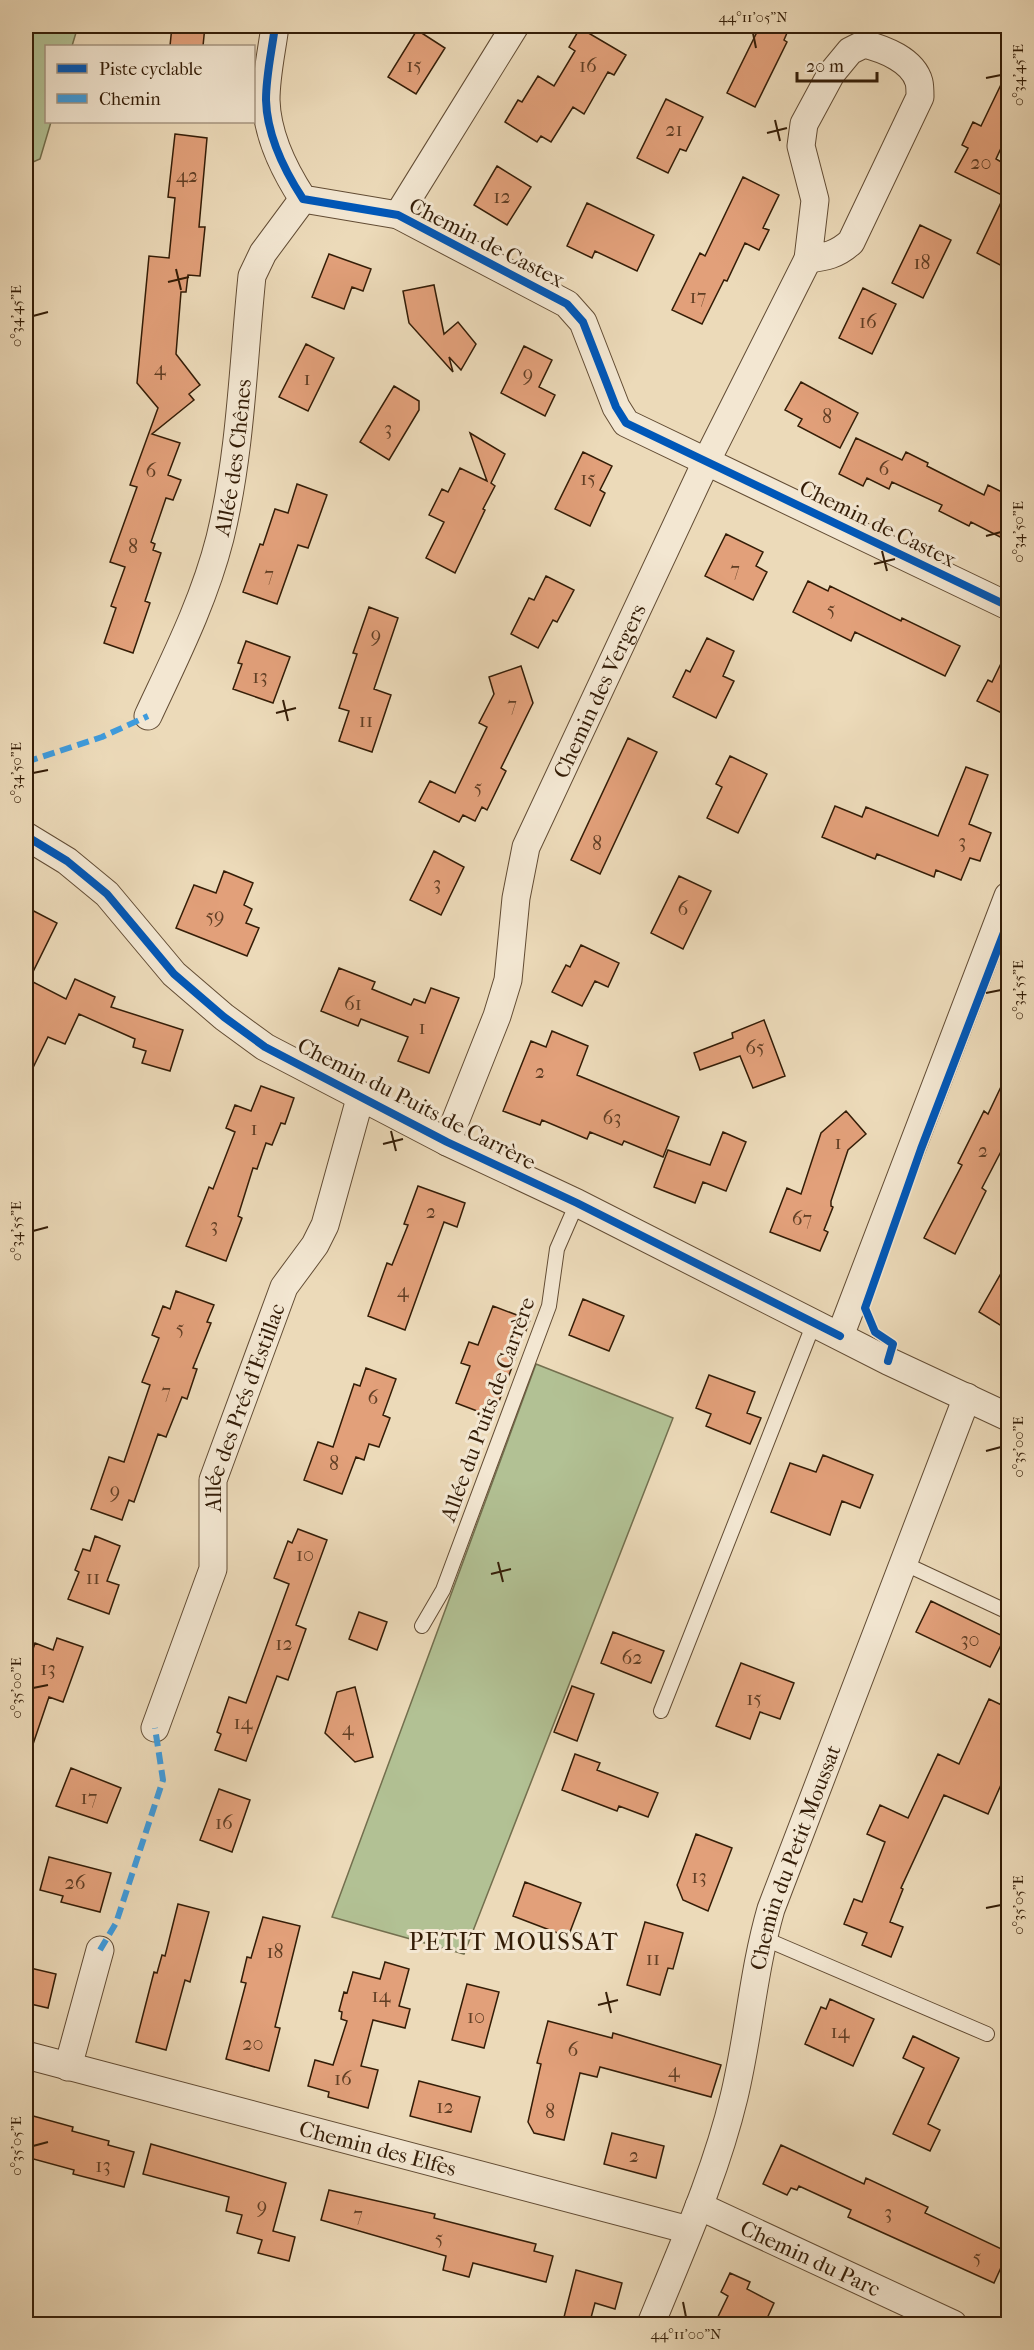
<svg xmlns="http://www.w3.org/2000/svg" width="1034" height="2350" viewBox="0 0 1034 2350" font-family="'IM FELL French Canon',serif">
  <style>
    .green { fill: #b2c194; stroke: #736f4e; stroke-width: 1.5 }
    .building { fill: #e2a07a; stroke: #341d07; stroke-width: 1.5 }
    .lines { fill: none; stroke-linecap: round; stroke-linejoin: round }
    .lane-casing { stroke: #624c34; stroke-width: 16 }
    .street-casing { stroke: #624c34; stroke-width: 29 }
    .lane { stroke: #f3e7d2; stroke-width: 14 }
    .street { stroke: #f3e7d2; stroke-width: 27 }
    .quiet { stroke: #3e9bdd; stroke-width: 6; stroke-dasharray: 12 6; stroke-linecap: butt }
    .cycleway-casing { stroke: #f3e7d2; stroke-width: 11 }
    .cycleway { stroke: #0057b8; stroke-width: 8 }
    .ticks { fill: none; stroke: #341d07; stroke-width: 2 }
    .labels { text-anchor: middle; stroke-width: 6; stroke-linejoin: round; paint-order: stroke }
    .number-label { font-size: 20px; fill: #603e24 }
    .street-label { font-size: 22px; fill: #341d07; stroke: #f3e7d2 }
    .neighbourhood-label { font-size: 24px; letter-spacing: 1.5px; fill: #341d07; stroke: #f3e7d2 }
    .neatline { fill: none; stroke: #341d07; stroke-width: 2 }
    .ticks-label { font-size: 15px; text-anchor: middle; fill: #341d07 }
  </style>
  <rect width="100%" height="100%" fill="#ecdab9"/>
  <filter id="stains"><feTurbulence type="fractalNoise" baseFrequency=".00333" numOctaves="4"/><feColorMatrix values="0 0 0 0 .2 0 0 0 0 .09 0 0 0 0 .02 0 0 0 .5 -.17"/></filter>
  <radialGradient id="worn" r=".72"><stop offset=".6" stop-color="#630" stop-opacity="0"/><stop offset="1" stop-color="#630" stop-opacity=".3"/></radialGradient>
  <!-- green -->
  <path class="green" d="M26,26H78L72,46H46V122H51L40,159L26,165Z
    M536,1364L673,1418L464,1954L332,1917Z"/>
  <!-- building -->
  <path class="building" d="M172,26H205L203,46H170Z
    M760,26H790L784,40L787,42L755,107L727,93Z
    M580,28L626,55L614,75L608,72L584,114L573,107L551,142L541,136L537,142L505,122L518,100L522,102L538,76L554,86L575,51L569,47Z
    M417,30L445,48L416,94L388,77Z
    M1008,70V133L996,159L1008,166V269L977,253L1004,196L955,172L968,148L962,145L973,122L981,126Z
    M666,99L703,117L686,151L680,149L668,173L637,158Z
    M175,134L207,138L199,227H205L200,276L188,275L186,292H181L176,354L200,385L189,394L194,400L152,434L180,443L168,475L181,480L173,500L166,498L151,542L155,544L153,550L161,553L145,601L150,603L133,653L104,643L116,608L111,606L125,567L110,562L137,487L130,485L158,408L137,383L149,256L169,258L175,198L168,197Z
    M497,166L531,187L507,225L474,205Z
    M743,177L779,195L763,228L769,230L759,250L745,243L727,281L724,280L702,324L672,310L700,253L705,256Z
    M587,203L654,235L637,271L595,251L592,258L567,246Z
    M920,225L951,240L923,298L892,283Z
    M329,254L371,269L363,291L352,287L344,309L312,297Z
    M434,285L444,334L458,322L476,344L461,370L449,357L453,372L409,323L403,291Z
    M863,288L896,304L872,354L839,338Z
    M306,344L334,358L308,411L279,397Z
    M524,346L552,360L539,387L555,395L545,416L501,393Z
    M801,382L858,413L840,448L798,426L802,419L785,410Z
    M394,386L419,401V410L389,460L360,442Z
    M470,433L505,454L491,483L495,486L483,509L485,510L455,573L426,558L444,522L429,515L442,489L448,492L460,468L487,481Z
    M856,438L902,460L906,452L928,463L927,466L984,495L988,485L1008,495V541L971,522L969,526L939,511L942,505L892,482L889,489L867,478L863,486L839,474Z
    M583,452L612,466L600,490L605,493L590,526L555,509Z
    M297,484L327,495L308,548L298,545L277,604L243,592L260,544L263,545L275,509L288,513Z
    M726,534L763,552L756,566L767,572L753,600L705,576Z
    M546,576L574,590L557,622L553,620L538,648L511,634L529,598L534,600Z
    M808,581L828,591L830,586L901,621L902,618L960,646L945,676L855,632L851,641L793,612Z
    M369,607L398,618L374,689L391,695L372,752L339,741L349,711L339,708L357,654L353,653Z
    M707,638L734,651L723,676L734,681L716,718L673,697L686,670L690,672Z
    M246,641L290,657L273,703L233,689L242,664L238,663Z
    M1008,649V716L977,701L988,680L992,682Z
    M521,666L533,703L501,768L506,771L487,810L482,807L475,821L463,815L459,822L419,802L430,781L455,793L487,727L479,723L494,694L489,677Z
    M628,738L657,752L600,874L571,860Z
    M730,756L767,774L738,833L707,818L722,787L716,784Z
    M966,767L988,775L969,824L991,833L980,861L970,858L961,880L936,870L934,877L877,854L875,859L822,837L835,806L862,817L866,807L938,836Z
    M434,851L464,867L441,915L410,900Z
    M224,871L253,883L244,905L252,909L246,923L259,928L247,956L176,928L194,885L216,893Z
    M679,876L711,891L683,949L651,933Z
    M26,907L57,923L29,980L66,999L75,979L115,997L111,1007L183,1030L170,1071L142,1063L146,1051L133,1047L135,1039L79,1014L65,1044L48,1037L26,1082Z
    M581,945L619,963L608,987L595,981L582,1006L552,992L566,965L570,967Z
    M339,968L375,982L372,989L411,1005L414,999L425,1003L431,988L459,998L429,1073L398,1061L408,1037L361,1019L358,1026L321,1011Z
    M764,1020L785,1076L753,1088L740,1056L700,1070L694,1053L733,1038L732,1033Z
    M552,1031L588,1046L577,1075L679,1117L663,1157L624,1141L622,1145L590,1132L587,1139L542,1120L540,1125L503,1111L531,1041L546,1047Z
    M1008,1072V1138L982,1188L986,1191L955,1254L924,1238L962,1165L958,1163L984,1111L988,1114Z
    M261,1086L294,1098L285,1124L281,1123L272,1145L266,1143L257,1169L253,1168L238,1216L242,1218L226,1261L186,1246L209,1187L213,1189L235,1132L226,1128L235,1105L251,1111Z
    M846,1111L866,1134L848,1150L831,1201V1206L833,1207L824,1230L828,1232L820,1251L770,1232L787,1188L801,1194L821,1133Z
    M723,1132L746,1142L726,1191L703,1182L695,1203L654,1187L668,1150L710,1165Z
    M418,1186L465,1203L457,1227L444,1222L405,1330L368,1316L387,1263L392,1265L408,1225L404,1224Z
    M1008,1261V1330L979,1312Z
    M176,1291L214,1305L207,1322L211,1323L193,1368L197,1369L187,1399L182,1397L166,1437L158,1434L134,1502L129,1500L122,1520L91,1509L109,1457L124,1462L150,1385L142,1382L159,1338L152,1335L163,1306L170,1309Z
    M583,1299L624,1316L609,1351L569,1335Z
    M493,1306L530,1320L493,1417L456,1403L470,1366L461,1363L469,1342L478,1345Z
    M366,1368L396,1379L383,1415L390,1418L379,1447L369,1444L364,1460L356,1457L342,1494L304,1480L318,1442L333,1447L354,1384L360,1386Z
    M709,1375L755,1392L747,1413L761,1418L750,1444L706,1426L711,1414L696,1408Z
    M823,1455L873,1475L860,1508L842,1501L830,1535L771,1512L790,1463L816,1472Z
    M298,1529L327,1540L296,1625L306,1629L288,1680L277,1676L246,1761L215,1750L221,1734L217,1732L229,1697L246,1703L289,1584L274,1578L288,1541L292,1543Z
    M95,1536L120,1546L107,1581L119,1585L109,1614L68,1599L79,1572L75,1570L83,1549L90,1551Z
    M931,1601L1005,1637L990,1667L916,1632Z
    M359,1612L387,1622L377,1650L349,1639Z
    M613,1632L664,1651L651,1683L601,1663Z
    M57,1638L83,1647L63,1702L49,1697L29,1756H26V1670L35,1643L53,1650Z
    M741,1663L794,1683L780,1719L760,1712L750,1739L716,1726Z
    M572,1686L594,1694L577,1741L554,1732Z
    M355,1687L373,1757L355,1762L325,1733L337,1692Z
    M989,1699L1008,1708V1769L988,1814L944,1795L901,1888L903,1889L890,1922L903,1927L891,1957L862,1945L867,1933L844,1924L854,1899L862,1902L885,1842L867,1834L880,1805L908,1818L938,1754L959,1764Z
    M575,1754L600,1763L597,1770L658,1793L648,1817L619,1806L617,1811L562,1790Z
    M71,1768L121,1788L107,1823L56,1806Z
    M219,1789L250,1800L232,1852L200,1840Z
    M696,1834L732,1848L708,1911L683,1900L677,1885Z
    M49,1857L111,1873L100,1912L61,1902L63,1896L40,1890Z
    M525,1882L581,1903L568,1937L513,1916Z
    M178,1904L209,1912L190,1982L185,1980L166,2050L136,2042L154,1972L157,1973L162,1955L165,1956Z
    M263,1917L300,1926L275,2027L280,2028L269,2071L226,2059L246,1983L241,1982L247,1957L251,1958Z
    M645,1922L683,1933L673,1969L668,1968L660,1995L627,1985Z
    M385,1962L409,1969L399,2006L410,2009L405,2028L373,2020L361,2066L378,2070L368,2108L328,2097L329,2092L308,2086L315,2060L333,2065L347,2021L341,2019L342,2012L339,2011L344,1992L347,1993L353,1972L380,1979Z
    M26,1967L56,1974L48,2008L26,2003Z
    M467,1984L499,1992L484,2048L452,2040Z
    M830,1999L874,2019L853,2066L805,2044L821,2007L826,2009Z
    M548,2021L612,2038L613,2033L721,2065L711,2097L600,2067L597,2077L580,2073L564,2140L534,2133L528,2122L541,2064L537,2063Z
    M913,2036L959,2058L928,2124L940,2130L930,2151L893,2134L924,2068L903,2058Z
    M419,2081L480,2097L471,2132L410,2116Z
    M26,2114L73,2127L72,2131L109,2141L108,2145L134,2152L124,2187L73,2174L74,2170L26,2157Z
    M612,2133L664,2146L656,2178L604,2164Z
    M151,2144L286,2183L273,2231L295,2237L289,2261L258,2253L262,2240L237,2233L242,2215L226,2211L229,2197L143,2174Z
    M781,2145L864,2184L866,2178L928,2207L925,2213L1008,2252L994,2283L848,2217L851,2210L799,2186L797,2190L791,2188L787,2195L763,2184Z
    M329,2190L435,2214L434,2218L536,2244L534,2251L553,2256L546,2282L473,2263L469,2277L443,2270L446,2256L321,2220Z
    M576,2270L622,2283L615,2309L595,2303L589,2325H562Z
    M730,2273L750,2282L747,2289L774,2303L764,2325H714L728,2296L721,2292Z"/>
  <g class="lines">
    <defs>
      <path id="lane" d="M903,1563L1008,1612
        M422,1626L443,1590L549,1306L557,1249L577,1203
        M661,1711L814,1323
        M763,1938L987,2034"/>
      <g id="street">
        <path d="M275,26C272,50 266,75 266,100C267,135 284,170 303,199L398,215L567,304L583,322L616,407L626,423L1008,606"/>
        <path d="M864,44C884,49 913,60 919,82C920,86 920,92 920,97L851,242C837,255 825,257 808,259L815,200L801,146L804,124L831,74L850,51Z"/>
        <path d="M398,215L515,26"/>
        <path id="s1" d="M148,716C175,658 204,601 220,538C241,452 243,363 252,276L263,253L303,199"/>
        <path d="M26,836L67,861L107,894L174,974L224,1017L265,1047L447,1142L577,1203L888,1361L1008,1417"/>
        <path id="s2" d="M447,1142L497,1016L508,980L516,898L526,847L707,460L808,259"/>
        <path d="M840,1336L1008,896"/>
        <path id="s3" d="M155,1728L213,1569V1480L284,1287L315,1245L325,1225L361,1095"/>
        <path id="s4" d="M26,2055L689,2230"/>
        <path d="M68,2067L100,1950"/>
        <path id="s5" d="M699,2206L953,2324"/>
        <path id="s6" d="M651,2324C681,2250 715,2176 734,2097C749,2035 753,1971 771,1909L967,1397"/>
      </g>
    </defs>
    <!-- lane casing -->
    <use href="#lane" class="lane-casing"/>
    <!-- street casing -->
    <use href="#street" class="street-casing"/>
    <!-- lane -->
    <use href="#lane" class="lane"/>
    <!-- street -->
    <use href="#street" class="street"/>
    <!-- quiet -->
    <path class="quiet" d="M26,762L102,737L148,716
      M100,1950L116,1923L163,1780L155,1728"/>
    <defs>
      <path id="cycleway" d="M275,26C272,50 266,75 266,100C267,135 284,170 303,199L398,215L567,304L583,322L616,407L626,423L1008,606
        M26,836L67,861L107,894L174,974L224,1017L265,1047L447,1142L577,1203L840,1336
        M888,1361L893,1344L875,1332L865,1308L921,1149L1008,922"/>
    </defs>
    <!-- cycleway casing -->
    <use href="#cycleway" class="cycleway-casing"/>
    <!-- cycleway -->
    <use href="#cycleway" class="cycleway"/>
  </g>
  <!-- ticks -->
  <path class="ticks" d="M753,33L756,48M986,78L1001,75M775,120L780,141M767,133L787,128M176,269L181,290M168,282L189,277M33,316L48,312M986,536L1001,532M882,551L887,571M874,564L895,559M283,700L288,721M276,713L296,708M33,773L48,770M986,993L1001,990M391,1131L396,1151M383,1144L403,1139M33,1231L48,1227M986,1451L1001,1447M498,1562L503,1582M491,1574L511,1569M33,1688L48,1685M986,1908L1001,1905M606,1992L611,2013M598,2005L618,2000M33,2146L48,2142M683,2302L686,2317"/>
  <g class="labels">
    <!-- number labels -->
    <g class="number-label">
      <text x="414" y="72">15</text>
      <text x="588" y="72">16</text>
      <text x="674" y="136">21</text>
      <text x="981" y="169">20</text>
      <text x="187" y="182">42</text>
      <text x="502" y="203">12</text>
      <text x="922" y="269">18</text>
      <text x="698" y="303">17</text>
      <text x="868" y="328">16</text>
      <text x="160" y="375">4</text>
      <text x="528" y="381">9</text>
      <text x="307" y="385">1</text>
      <text x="827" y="423">8</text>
      <text x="388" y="435">3</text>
      <text x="884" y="475">6</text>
      <text x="151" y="477">6</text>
      <text x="588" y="485">15</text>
      <text x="133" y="553">8</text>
      <text x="735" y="576">7</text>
      <text x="269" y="581">7</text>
      <text x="831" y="616">5</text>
      <text x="376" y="642">9</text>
      <text x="260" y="683">13</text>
      <text x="512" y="711">7</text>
      <text x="366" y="727">11</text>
      <text x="478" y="794">5</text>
      <text x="962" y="848">3</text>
      <text x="597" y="850">8</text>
      <text x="437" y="890">3</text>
      <text x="683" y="915">6</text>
      <text x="215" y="923">59</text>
      <text x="353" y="1010">61</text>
      <text x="422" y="1034">1</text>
      <text x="755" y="1054">65</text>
      <text x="540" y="1078">2</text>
      <text x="612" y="1124">63</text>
      <text x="254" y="1135">1</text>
      <text x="838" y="1149">1</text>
      <text x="983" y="1157">2</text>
      <text x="431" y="1218">2</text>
      <text x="802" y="1225">67</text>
      <text x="214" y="1232">3</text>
      <text x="403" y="1297">4</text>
      <text x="180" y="1335">5</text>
      <text x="166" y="1398">7</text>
      <text x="373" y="1404">6</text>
      <text x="334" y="1470">8</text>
      <text x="115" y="1498">9</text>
      <text x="305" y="1561">10</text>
      <text x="93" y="1584">11</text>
      <text x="970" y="1646">30</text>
      <text x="284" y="1650">12</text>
      <text x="632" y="1664">62</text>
      <text x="48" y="1675">13</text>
      <text x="754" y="1705">15</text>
      <text x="243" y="1729">14</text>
      <text x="348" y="1735">4</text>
      <text x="89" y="1804">17</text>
      <text x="224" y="1829">16</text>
      <text x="699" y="1883">13</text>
      <text x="75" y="1889">26</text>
      <text x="275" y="1958">18</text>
      <text x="653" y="1965">11</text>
      <text x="381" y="2002">14</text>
      <text x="476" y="2023">10</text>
      <text x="840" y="2038">14</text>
      <text x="253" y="2050">20</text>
      <text x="573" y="2056">6</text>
      <text x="674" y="2077">4</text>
      <text x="343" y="2085">16</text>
      <text x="445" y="2113">12</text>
      <text x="550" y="2118">8</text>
      <text x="634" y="2162">2</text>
      <text x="103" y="2172">13</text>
      <text x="262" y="2213">9</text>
      <text x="888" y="2219">3</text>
      <text x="358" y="2221">7</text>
      <text x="439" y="2245">5</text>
      <text x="977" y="2264">5</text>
    </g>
    <!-- street labels -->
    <g class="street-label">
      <text transform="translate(487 242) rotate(27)" y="8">Chemin de Castex</text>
      <text dy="8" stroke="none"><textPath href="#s1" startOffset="274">Allée des Chênes</textPath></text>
      <text transform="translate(878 523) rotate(26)" y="8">Chemin de Castex</text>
      <text dy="8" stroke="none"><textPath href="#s2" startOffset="480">Chemin des Vergers</textPath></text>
      <text transform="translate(417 1103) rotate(27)" y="8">Chemin du Puits de Carrère</text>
      <text dy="8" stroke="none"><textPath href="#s3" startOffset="336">Allée des Prés d'Estillac</textPath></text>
      <text transform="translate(487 1409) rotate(-70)" y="8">Allée du Puits de Carrère</text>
      <text dy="8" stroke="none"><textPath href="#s6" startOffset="490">Chemin du Petit Moussat</textPath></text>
      <text dy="8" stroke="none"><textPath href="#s4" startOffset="364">Chemin des Elfes</textPath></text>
      <text dy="8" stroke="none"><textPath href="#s5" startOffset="123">Chemin du Parc</textPath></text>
    </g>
    <!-- neighbourhood labels -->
    <g class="neighbourhood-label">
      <text x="514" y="1950">PETIT MOUSSAT</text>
    </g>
  </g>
  <!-- margin -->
  <rect width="1034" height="2350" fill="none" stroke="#ecdab9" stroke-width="66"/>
  <!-- legend -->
  <rect x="45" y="45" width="210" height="78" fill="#f3e7d2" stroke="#a79681" stroke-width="1.5"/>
  <rect x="57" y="64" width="30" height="9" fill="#0057b8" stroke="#a79681" stroke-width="1.5"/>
  <text x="99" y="75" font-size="18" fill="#341d07">Piste cyclable</text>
  <rect x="57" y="94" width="30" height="9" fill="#3e9bdd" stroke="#a79681" stroke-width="1.5"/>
  <text x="99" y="105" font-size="18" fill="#341d07">Chemin</text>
  <!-- scale -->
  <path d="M797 72v9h80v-9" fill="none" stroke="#341d07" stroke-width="3"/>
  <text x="806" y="72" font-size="18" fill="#341d07" stroke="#f3e7d2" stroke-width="4.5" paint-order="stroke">20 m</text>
  <rect x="33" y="33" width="968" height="2284" class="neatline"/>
  <g class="ticks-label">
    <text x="753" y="22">44°11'05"N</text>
    <text transform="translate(1018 75) rotate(-90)" y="5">0°34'45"E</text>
    <text transform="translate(16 316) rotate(-90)" y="5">0°34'45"E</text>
    <text transform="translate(1018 532) rotate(-90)" y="5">0°34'50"E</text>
    <text transform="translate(16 773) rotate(-90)" y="5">0°34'50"E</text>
    <text transform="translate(1018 990) rotate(-90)" y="5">0°34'55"E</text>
    <text transform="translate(16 1231) rotate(-90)" y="5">0°34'55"E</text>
    <text transform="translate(1018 1447) rotate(-90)" y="5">0°35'00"E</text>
    <text transform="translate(16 1688) rotate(-90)" y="5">0°35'00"E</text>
    <text transform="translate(1018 1905) rotate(-90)" y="5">0°35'05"E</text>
    <text transform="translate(16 2146) rotate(-90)" y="5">0°35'05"E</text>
    <text x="686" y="2339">44°11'00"N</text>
  </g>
  <rect width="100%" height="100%" filter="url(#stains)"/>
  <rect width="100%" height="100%" fill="url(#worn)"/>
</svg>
